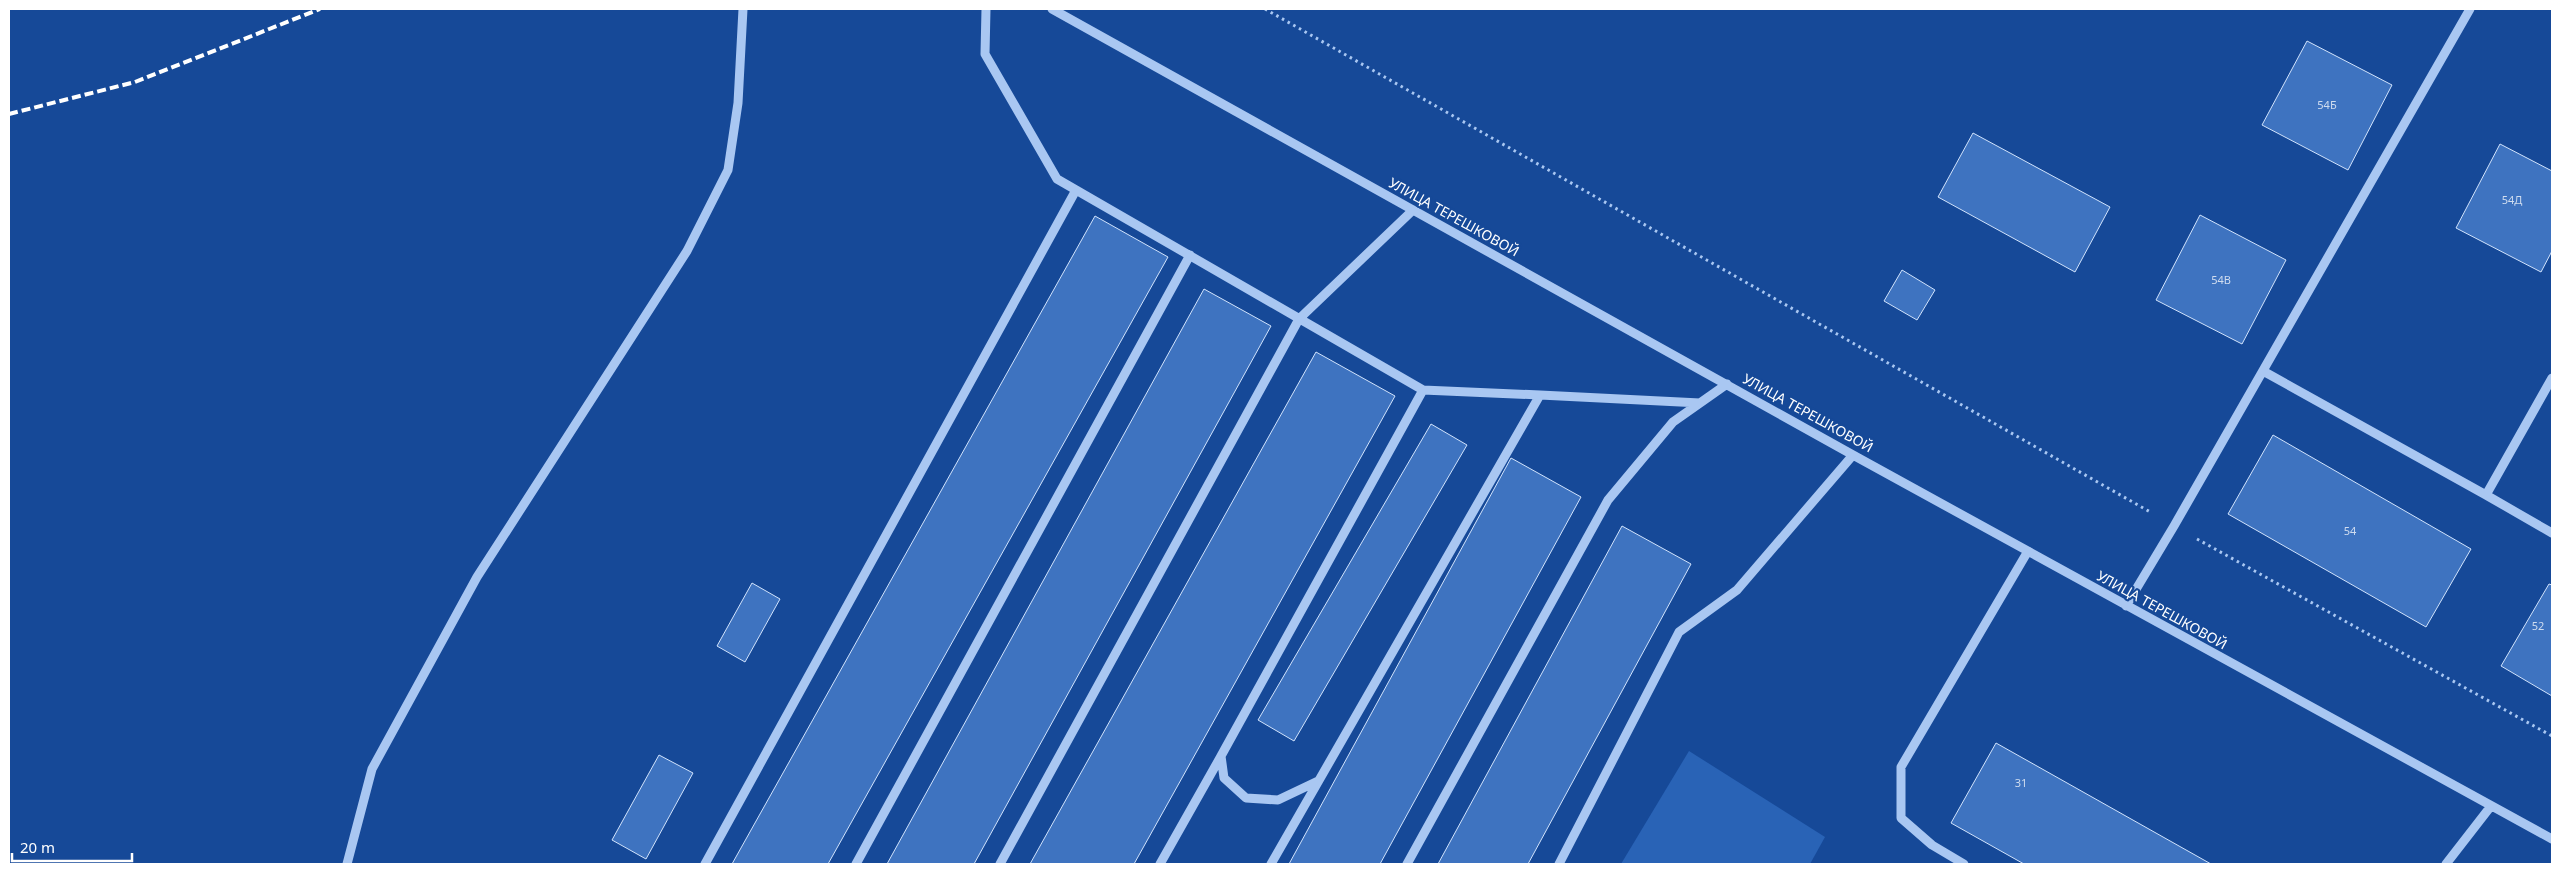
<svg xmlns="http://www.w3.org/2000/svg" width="2561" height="873" viewBox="0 0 2561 873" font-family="'Noto Sans',sans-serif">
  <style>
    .green { fill: #2963b6 }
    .building { fill: #3e73c0; stroke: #d1e3fc }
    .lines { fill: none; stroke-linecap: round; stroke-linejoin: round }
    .path { stroke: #a9c7f2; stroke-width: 3; stroke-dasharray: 2.5 4; stroke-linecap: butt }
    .minor { stroke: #a9c7f2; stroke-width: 9 }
    .rail { stroke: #fff; stroke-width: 4; stroke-dasharray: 9 4; stroke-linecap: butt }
    .labels { text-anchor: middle; stroke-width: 4.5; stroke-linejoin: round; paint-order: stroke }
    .number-label { font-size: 11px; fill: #cfdcef }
    .street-label { font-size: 14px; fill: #fff; stroke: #164998 }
  </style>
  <rect width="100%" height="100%" fill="#164998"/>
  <!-- green -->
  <path class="green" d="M1689,751L1825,837L1810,864H1621Z"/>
  <!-- building -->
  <path class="building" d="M2307,41L2392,85L2348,170L2262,125Z
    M1973,133L2110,207L2075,272L1938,197Z
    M2500,144L2552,171V251L2541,272L2456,228Z
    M2200,215L2286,260L2242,344L2156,300Z
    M1095,216L1168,257L828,864H732Z
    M1902,270L1935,290L1917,320L1884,301Z
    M1204,289L1271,326L974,864H887Z
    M1316,352L1395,396L1134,864H1030Z
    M1431,424L1467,445L1294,741L1258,720Z
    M2273,435L2471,549L2426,627L2228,514Z
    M1511,458L1581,497L1380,864H1289Z
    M1622,526L1691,564L1528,864H1438Z
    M752,583L780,599L745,662L717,646Z
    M2549,584L2552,585V696L2501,666Z
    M1996,743L2211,864H2024L1951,823Z
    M659,755L693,773L646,859L612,840Z"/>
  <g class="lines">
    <!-- path -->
    <path class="path" d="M1265,9L2152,513
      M2197,539L2552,736"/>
    <!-- minor -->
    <path class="minor" d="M986,9L985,54L1057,179L1423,390
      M1052,9L1853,455L2552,839
      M2263,371L2486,495L2552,378
      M2486,495L2552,533
      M2126,606L2174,526L2470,9
      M1318,781L1278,800L1246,798L1224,778L1221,756L1423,390L1540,395
      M347,864L372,769L477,577L687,251L728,170L738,103L743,9
      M705,864L1076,190
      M856,864L1190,255
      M1000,864L1299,319L1413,210
      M1160,864L1221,756
      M1271,864L1540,395L1700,403
      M1407,864L1608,500L1673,422L1727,384
      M1559,864L1679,632L1737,590L1853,455
      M1964,864L1932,845L1901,818V767L2028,551
      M2446,864L2491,806"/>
    <!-- rail -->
    <path class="rail" d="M9,114L135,82L320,9"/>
  </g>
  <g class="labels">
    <!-- number labels -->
    <g class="number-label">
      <text x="2327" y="109">54Б</text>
      <text x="2512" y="204">54Д</text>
      <text x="2221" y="284">54В</text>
      <text x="2350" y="535">54</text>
      <text x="2538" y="630">52</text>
      <text x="2021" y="787">31</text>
    </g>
    <!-- street labels -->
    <g class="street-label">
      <text transform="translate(1454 217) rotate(29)" y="5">УЛИЦА ТЕРЕШКОВОЙ</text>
      <text transform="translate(1808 413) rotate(29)" y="5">УЛИЦА ТЕРЕШКОВОЙ</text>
      <text transform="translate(2162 610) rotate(29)" y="5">УЛИЦА ТЕРЕШКОВОЙ</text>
    </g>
  </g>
  <!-- border -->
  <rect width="2561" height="873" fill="none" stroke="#ffffff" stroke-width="20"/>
  <!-- scale -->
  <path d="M12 853v8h120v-8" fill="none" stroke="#ffffff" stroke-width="2.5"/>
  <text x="20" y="853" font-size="15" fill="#ffffff" stroke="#164998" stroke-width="4" paint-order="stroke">20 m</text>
</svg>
